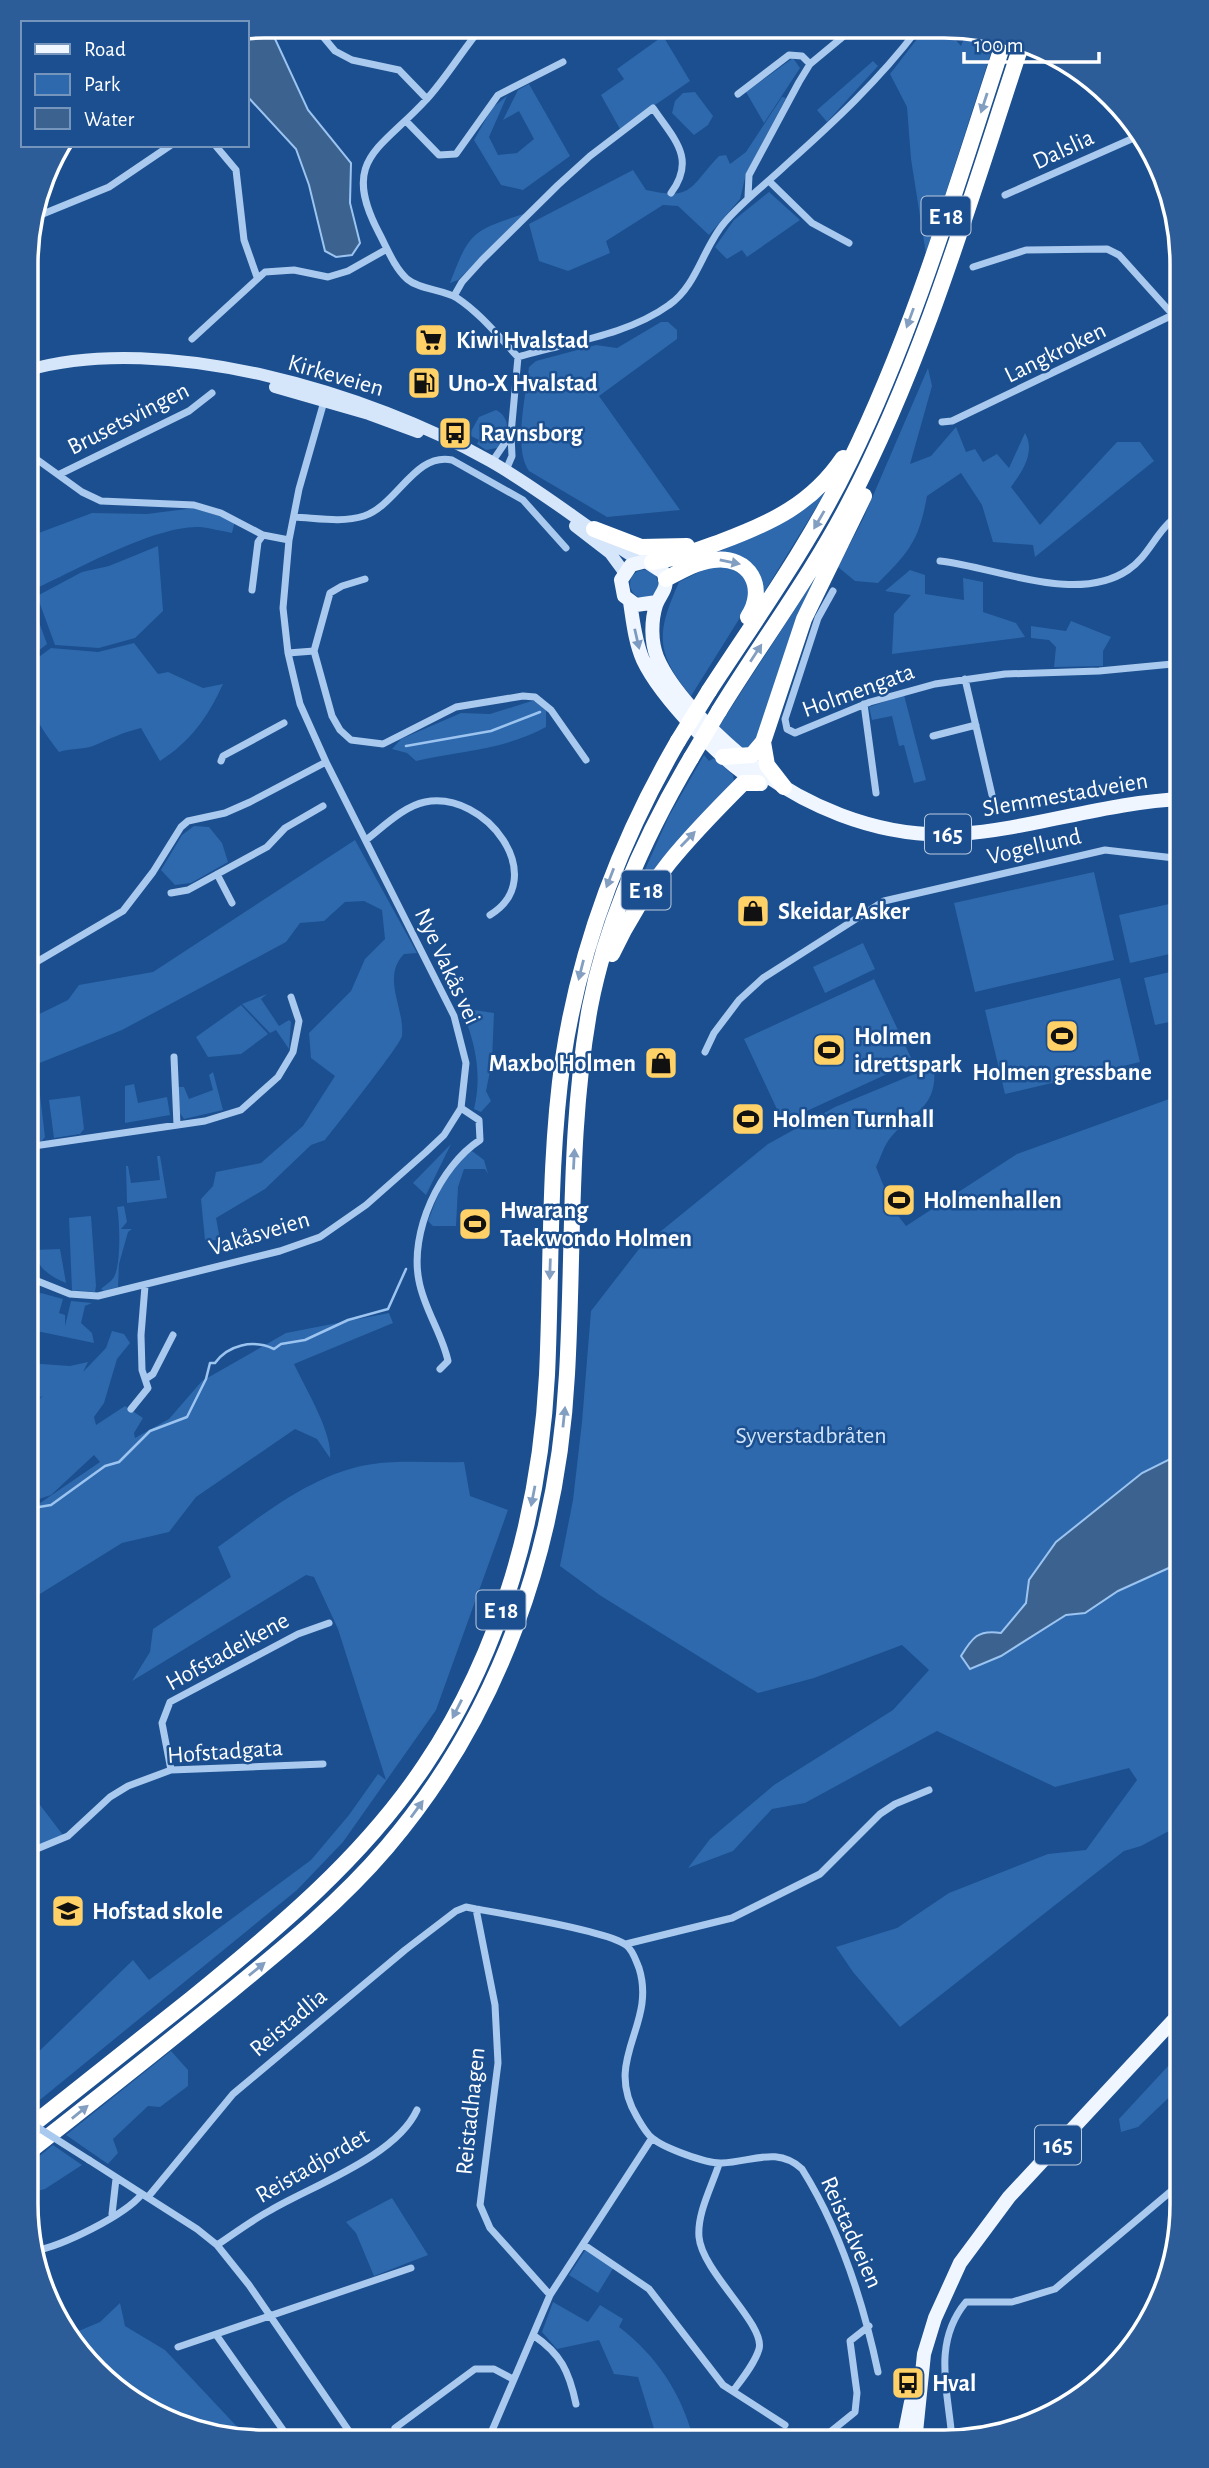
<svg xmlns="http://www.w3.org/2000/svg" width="1209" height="2468" viewBox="0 0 1209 2468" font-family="'Alegreya Sans',sans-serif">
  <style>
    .green { fill: #2e69ad }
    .water { fill: #3c6290; stroke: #9cc4f0; stroke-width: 2 }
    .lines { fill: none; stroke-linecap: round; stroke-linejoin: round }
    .stream { stroke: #9cc4f0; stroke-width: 2.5 }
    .minor { stroke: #a9c9ee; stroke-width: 7 }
    .secondary { stroke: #d6e6fa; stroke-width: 12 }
    .primary { stroke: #f0f6ff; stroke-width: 14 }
    .motorway { stroke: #fff; stroke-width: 16 }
    .minor-bridge { stroke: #a9c9ee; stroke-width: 7 }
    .motorway-bridge { stroke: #fff; stroke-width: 16 }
    .oneway { fill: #829ec1 }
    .oneway2 { fill: #7b9ac1 }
    .labels { text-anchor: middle; stroke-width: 5; stroke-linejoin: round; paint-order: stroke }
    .shield { fill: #1b4f8f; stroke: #bbcadd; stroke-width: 2 }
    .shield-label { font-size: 23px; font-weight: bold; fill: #fff }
    .street-label { font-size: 24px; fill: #fff; stroke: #1b4f8f }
    .poi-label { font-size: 24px; font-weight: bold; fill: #fff; stroke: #1b4f8f; text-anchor: start }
    .park-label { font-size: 24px; fill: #cfe3fa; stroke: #1b4f8f }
    .rim { fill: none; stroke: #fff; stroke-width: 3.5 }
  </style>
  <rect width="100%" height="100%" fill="#1b4f8f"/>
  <!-- green -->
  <path class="green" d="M924,30L948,31L961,46L967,31H990L997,34L926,254L911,159L907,107L890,74Z
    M663,36L690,81L620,129L601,95L624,79L617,69Z
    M793,58L800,68L764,123L746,92Z
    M873,61L878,66L827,122L817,110Z
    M529,84L570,156L523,190L501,185L474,140L492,108L507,96L489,137L498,155L517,153L534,139L519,111L503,120L518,90Z
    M695,92L713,116L708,125L694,135L672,113L675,101L683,93Z
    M782,97L786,98L746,174L740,199L709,235L678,206L663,205L606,241L610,253L568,271L539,261L529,224L633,170L646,190C693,200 688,189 719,156L726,155L730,164L746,152Z
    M769,192L800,220L747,257L742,250L727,259L715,247L734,220Z
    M526,213L458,280L450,283C470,230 473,231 526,213Z
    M661,322H668L677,330V339L599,396L680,510L607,517L529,471C513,449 526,395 529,367L536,361L596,345L617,348Z
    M928,368L932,386L910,464L931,456L956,427L966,452L975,449L983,462L997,454L1009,468L1025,433C1036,452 1022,472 1011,487L1040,525L1117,442H1140L1154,461L1035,557L1033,545L993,542L982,505L961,473L927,496C919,541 909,552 878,583L855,581L838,567L863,519Z
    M496,410C512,418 509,437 497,448L486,450L477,444L479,440L469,435L479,417Z
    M825,493L763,594L716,553L782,523Z
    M194,508L235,521L232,533C221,531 210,528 200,527C154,525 71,573 28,592V537L92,513L147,514Z
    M158,546L163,611L135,638L99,648L55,645L37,596L82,572L109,566Z
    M826,561L757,740L746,753L718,728Z
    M709,567H729L744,576L749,588L746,608L691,696C654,652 657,632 679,582Z
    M910,570L925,575V594L964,600L963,578L983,582V612L1016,623L1025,637L892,654L894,614L911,595L885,591Z
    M630 584a14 14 0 1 1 28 0a14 14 0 1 1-28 0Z
    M31,600L47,644L28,659V602Z
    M1071,621L1111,637L1103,651V666L1054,667L1056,647L1049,640L1031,638V626L1066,631Z
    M134,643L158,674L168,672L203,688L223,684C208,717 190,742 160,761L141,728C124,732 109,739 93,746C82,750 70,748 59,752C33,718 28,707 28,665L51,648L98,652Z
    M904,695L926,780L914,783L904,745L899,746L892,716L872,720L869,707Z
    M535,700L546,709V727C501,751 464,750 416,761L407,753L392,749L401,739L461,713L490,714Z
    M704,755L709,761L714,758L733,775L734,781L631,901L669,816Z
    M194,826L209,827L222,843L228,862L191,883L175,885L161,870L182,835Z
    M355,840L417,953L404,954C381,978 405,1008 402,1036C401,1044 336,1126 325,1140L311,1145L265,1189L216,1218L219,1234L217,1240H205L201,1199L213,1186L216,1172L261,1163L303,1126L335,1076L311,1058L309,1033L351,991L365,959L385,939L382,910L364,901L345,902L324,921L300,923L286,942L122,1030L27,1068V1020L68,1000L79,985L153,972Z
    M1094,872L1114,960L975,992L954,903Z
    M1183,901V951L1130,963L1119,915Z
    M863,943L875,969L825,993L813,967Z
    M1183,969V1019L1155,1025L1144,978Z
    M1120,978L1140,1062L1005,1094L985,1010Z
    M874,979L913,1062L783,1122L744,1039Z
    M267,994L261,999L279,1026L289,1020L291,1022L289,1049L276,1030L270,1033L242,1004Z
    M241,1005L268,1034L241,1054L208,1057L196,1037Z
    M474,1010L494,1013L492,1061L486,1091L491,1101L481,1112L474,1109C482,1076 476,1045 463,1013Z
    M934,1066C938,1109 913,1110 891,1137C884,1145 881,1157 876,1167L893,1209L906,1226L1017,1154L1183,1094L1182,1453L1142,1473L1056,1542L1029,1580L1026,1603L1001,1633L989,1631L970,1668L1001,1656L1067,1615L1085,1613L1118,1591L1182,1562V1824L1141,1846L1124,1851L900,2027L853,1972L836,1947L897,1928L949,1893L1048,1854L1086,1850L1137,1780L1129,1768L1055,1787L937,1731L805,1803L772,1809L733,1851L688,1868L710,1839L774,1785L893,1710L929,1670L902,1645L814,1678L758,1693L601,1596L560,1566L573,1500L582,1422L591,1311L639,1249L768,1144L835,1107Z
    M213,1072L223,1110L184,1119L179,1112L177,1087H184L189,1099L213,1090L209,1075Z
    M134,1084L138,1103L167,1097L170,1115L125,1123V1086Z
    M39,1087L45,1137L42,1141L27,1144V1089Z
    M80,1096L84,1129L80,1134L54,1138L49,1100Z
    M451,1144L426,1195L413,1183Z
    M472,1151L484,1160L488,1174L485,1169H464L458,1187L456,1226H433L428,1221C437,1199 448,1162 472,1151Z
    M157,1156H160L167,1198L127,1203L126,1166H128L131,1183L160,1180Z
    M124,1206L127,1222L121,1229H132L128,1232L119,1264L118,1287L104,1291L101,1289C105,1285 111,1282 114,1277C121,1265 120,1221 117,1207Z
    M91,1216L96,1286L95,1292L72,1290L69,1218Z
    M60,1249L66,1283C49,1276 38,1268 33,1250Z
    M41,1293L63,1299L59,1313L65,1315V1326L71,1301L92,1303L85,1306L81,1323L92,1333L94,1343L27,1329V1313L32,1298Z
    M389,1313L393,1323L294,1364C305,1388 333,1433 330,1458L317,1439L295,1429L196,1497L169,1532L122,1543L27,1602V1512L100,1462L94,1455L51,1495L27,1503V1409L43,1396L29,1402L27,1363L70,1366L88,1362L83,1372L106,1348L112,1331L124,1334L130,1343L117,1359L104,1403L94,1417L96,1425L125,1406L143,1418L134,1433L135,1438L169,1419L202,1381L286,1333Z
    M464,1462L470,1496L508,1510L436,1710L343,1842L297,1890L30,2108L26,2105V2064L133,1960L149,1980L311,1860L349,1815L378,1774L386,1780L338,1629L314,1577L306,1575L132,1681L150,1652L153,1629L231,1577L218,1547C264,1514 315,1472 373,1464C402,1460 434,1463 464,1462Z
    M27,1788L63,1835L27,1850Z
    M171,2051L188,2070V2086L160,2107L148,2106L113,2139L118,2153L108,2164L66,2135Z
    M1182,2051V2085L1138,2127L1121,2132L1119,2119Z
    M53,2145L82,2165L45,2189L26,2194V2167Z
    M392,2198L428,2255L374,2276L356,2233L346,2222Z
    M586,2249L614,2267L598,2293L569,2275Z
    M553,2302L588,2322L600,2305L623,2319L619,2327C657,2356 682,2394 694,2441H668L655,2432L638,2377L614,2374L599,2340L557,2349L542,2332Z
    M120,2303L125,2326L165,2350L242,2432L233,2440L160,2417L108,2383L74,2333L100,2322Z
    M1111,2369L1077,2401L1031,2424L1077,2387Z"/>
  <!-- water -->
  <path class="water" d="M265,26L270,28L308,110L351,163L350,203L360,243L352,255L336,257L325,251L309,185L296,149L247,96V30Z
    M1182,1453V1562L1118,1591L1085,1613L1066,1615L1001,1656L970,1669L961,1656C972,1638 978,1629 1001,1633L1026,1603L1029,1580L1056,1542L1142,1473Z"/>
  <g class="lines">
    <!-- stream -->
    <path class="stream" d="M406,746L491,731L540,712
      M27,1509L51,1505L105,1466L119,1462L150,1431L187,1417L206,1379L210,1363H215C228,1345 253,1339 274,1349L281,1344L305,1340L348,1320L388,1309L406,1269"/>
    <!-- minor -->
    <path class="minor" d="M315,27L335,51L352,60L399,70L427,99
      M481,28C462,51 446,78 426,100C380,150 340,159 379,233C387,248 394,267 407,279C420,290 442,289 457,298C480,313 499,337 518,357L511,434L492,462
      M738,94L789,55L802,56L810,64
      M406,121L439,155L456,154L498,95L563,62
      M215,145L236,170L244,240L257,277
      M769,181L812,223L849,243
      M1005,195L1136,137
      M748,197L749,175L799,82L810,64L851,30
      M33,218L109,187L171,145
      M973,267L1026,250L1107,249L1119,255L1183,326
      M454,296L462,282L482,260L558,185L590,156L653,108C673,138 697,158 671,193
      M192,339L265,272L294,270L328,277L348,271L387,249
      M518,357C568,342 626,336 669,305C697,286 703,247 725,222C744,200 766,184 787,164C834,122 879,80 917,30
      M942,422L952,421L1183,310
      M28,453L82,492L101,501L194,505L221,513L263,535L289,540
      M506,470L512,456L511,435
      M60,474L189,411L212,393
      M294,517C317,518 342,523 364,516C397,505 415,452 452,460L523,500L566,548
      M940,561C996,567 1076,605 1128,570C1151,555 1157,526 1183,513
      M252,590L258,542L263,535
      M833,591L818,618L785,719L787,729L795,733L870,702L935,684L1005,674L1099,671L1183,663
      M314,651L330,593L342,586L365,579
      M288,653L314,651L332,716L340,730L351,740L383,744L456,707L523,696L535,697L551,710L586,760
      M965,679L992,795
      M864,704L876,793
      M933,736L976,725
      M221,761L223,756L284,723
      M366,840C383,827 404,806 425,802C486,790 551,878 490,915
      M217,874L232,903
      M171,893L188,890L267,847L285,828L323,806
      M28,967L123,911L153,872L181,827L188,821L225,813L250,802L326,762
      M705,1052L714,1033L739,1000L763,978L884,901L1105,850L1183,859
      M174,1057L177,1125
      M27,1147L205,1121L241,1110L278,1077L293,1052L299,1021L291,997
      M27,1262L35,1280L70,1294L98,1296L280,1251L320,1237L366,1205L426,1152L444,1135L461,1108L466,1063L454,1016L326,762L300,704L288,653L283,608L289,540L299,489L325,398
      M27,1306L35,1280
      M440,1369L448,1361C442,1333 424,1309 419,1281C409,1232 440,1166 480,1140L479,1120L461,1108
      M147,1378L153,1374L173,1335
      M131,1409L148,1388L142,1370L141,1335L145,1286
      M171,1770L162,1723L170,1702L298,1634L329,1623
      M27,1853L68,1836L110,1797L128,1786L171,1770L323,1764
      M476,1909L495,2005L498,2063L480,2205L490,2228L550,2295
      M626,1944L732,1918L820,1874L880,1814L895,1804L929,1790
      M89,2160L197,2229L217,2245L249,2285L355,2440
      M719,2164C712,2186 697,2213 699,2237C702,2272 766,2325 759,2349C755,2363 742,2379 733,2391
      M148,2197L233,2094L405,1950L456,1911L466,1907L476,1909C505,1914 608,1931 626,1945C633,1950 636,1961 639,1968C657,2026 602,2058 637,2117C641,2124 646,2133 652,2138C664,2148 707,2164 722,2163C752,2162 777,2146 802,2169C841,2231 863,2301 878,2372
      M112,2214L116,2179
      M217,2245C235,2233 252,2220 271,2210C314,2185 396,2156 417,2110
      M584,2245L649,2289L723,2385L785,2425
      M34,2251C62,2246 124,2216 142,2194
      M533,2335C561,2354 569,2371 576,2404
      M217,2336L288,2437
      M178,2347L411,2268
      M395,2428L475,2369H494L513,2379
      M488,2440L550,2295L652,2138
      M952,2440C949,2394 931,2344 966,2302H1012L1055,2289L1182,2182
      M819,2441L855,2412L857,2393L850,2341L869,2326"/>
    <!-- secondary -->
    <path class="secondary" d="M28,370C164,331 370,393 490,461C543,491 589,530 640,561
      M275,387L369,414L418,432
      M575,526L610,553L624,572"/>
    <!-- primary -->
    <path class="primary" d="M630,602C633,621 635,642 643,660C660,696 725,766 761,784
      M657,602L636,605L624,596L621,580L631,565L646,561L663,572C670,588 661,592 656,605C651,621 651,642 657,657C671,691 712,731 739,754C797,805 879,839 958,834C1033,829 1106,802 1183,799
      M903,2442L911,2402
      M915,2442L924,2354L935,2318L960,2263L1009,2197L1182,2011"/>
    <!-- motorway -->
    <path class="motorway" d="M594,529L641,547L687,546
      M652,562C676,559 697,550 720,542C771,523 812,504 843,458
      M666,579C681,571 696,562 713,560C750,555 767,588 748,617
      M709,691C758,616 811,542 850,461C916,326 958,180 1005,38
      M719,711C762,641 811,576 849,503C924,359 970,200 1021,46
      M763,742L767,765L784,787
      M723,757L752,755L763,742L804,619L864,496
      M612,954C645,883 688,838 743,783H758
      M26,2130C81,2086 136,2043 191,1999C277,1929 363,1858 425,1765C502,1650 540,1512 547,1375C552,1270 548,1164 563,1059C580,945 620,841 678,741
      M26,2154C95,2100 163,2046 231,1991C286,1946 341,1901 387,1847C500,1714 558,1547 567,1374C574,1252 568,1128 590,1007C607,919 646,834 691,758"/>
    <!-- minor-bridge -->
    <path class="minor-bridge" d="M26,2120L89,2160"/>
    <!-- motorway-bridge -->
    <path class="motorway-bridge" d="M678,741L709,691
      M691,758L719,711"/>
  </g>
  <!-- one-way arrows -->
  <defs><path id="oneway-solid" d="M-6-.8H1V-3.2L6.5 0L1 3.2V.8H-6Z" transform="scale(1.75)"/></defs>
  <g class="oneway">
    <use href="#oneway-solid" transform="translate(984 103) rotate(108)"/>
    <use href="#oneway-solid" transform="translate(910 318) rotate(110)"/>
    <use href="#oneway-solid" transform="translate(819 520) rotate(120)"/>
    <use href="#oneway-solid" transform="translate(730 562) rotate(12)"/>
    <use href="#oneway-solid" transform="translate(756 653) rotate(-57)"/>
    <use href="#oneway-solid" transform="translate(688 839) rotate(-46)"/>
    <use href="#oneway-solid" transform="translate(610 878) rotate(111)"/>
    <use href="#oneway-solid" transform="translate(581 970) rotate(104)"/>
    <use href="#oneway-solid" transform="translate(574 1159) rotate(-87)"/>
    <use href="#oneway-solid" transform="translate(550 1269) rotate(92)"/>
    <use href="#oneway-solid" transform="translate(564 1417) rotate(-84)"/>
    <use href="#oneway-solid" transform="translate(533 1496) rotate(101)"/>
    <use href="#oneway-solid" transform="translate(457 1709) rotate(117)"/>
    <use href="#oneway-solid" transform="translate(417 1809) rotate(-54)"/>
    <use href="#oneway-solid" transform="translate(257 1969) rotate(-39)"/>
    <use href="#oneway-solid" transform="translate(80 2112) rotate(-39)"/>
  </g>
  <use class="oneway2" href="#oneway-solid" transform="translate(637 639) rotate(77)"/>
  <!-- icons -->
  <defs>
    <symbol id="supermarket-square" viewBox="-11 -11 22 22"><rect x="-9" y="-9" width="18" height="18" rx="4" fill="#ffd166" stroke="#1b4f8f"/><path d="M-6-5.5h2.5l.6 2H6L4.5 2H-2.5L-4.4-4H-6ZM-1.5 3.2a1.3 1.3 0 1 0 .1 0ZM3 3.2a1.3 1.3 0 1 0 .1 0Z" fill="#111"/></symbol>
    <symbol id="fuel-square" viewBox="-11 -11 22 22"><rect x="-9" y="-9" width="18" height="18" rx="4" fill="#ffd166" stroke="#1b4f8f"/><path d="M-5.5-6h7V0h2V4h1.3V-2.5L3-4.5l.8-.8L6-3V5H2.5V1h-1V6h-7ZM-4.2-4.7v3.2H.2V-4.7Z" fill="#111"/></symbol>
    <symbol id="bus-square" viewBox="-11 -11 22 22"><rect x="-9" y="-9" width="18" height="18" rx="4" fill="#ffd166" stroke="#1b4f8f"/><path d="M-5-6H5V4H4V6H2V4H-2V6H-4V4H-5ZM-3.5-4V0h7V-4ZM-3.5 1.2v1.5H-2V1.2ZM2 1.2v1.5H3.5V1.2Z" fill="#111"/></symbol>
    <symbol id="shop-square" viewBox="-11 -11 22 22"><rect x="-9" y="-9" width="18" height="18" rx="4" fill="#ffd166" stroke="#1b4f8f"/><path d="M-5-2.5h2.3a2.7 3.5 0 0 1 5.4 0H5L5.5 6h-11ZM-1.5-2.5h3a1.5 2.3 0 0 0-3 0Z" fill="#111"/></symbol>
    <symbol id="stadium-square" viewBox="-11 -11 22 22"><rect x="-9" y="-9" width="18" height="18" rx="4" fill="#ffd166" stroke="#1b4f8f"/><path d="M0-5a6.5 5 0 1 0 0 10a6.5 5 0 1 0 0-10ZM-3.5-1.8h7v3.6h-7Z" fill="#111"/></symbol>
    <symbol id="school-square" viewBox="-11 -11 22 22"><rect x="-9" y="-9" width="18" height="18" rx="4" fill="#ffd166" stroke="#1b4f8f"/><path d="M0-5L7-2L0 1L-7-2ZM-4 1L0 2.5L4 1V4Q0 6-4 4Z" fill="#111"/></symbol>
  </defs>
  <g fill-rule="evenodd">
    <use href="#supermarket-square" x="412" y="321" width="38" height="38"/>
    <use href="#fuel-square" x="405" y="364" width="38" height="38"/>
    <use href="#bus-square" x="436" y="414" width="38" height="38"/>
    <use href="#shop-square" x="734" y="892" width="38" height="38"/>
    <use href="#stadium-square" x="1043" y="1017" width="38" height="38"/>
    <use href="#stadium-square" x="810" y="1031" width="38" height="38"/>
    <use href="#shop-square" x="642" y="1044" width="38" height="38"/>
    <use href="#stadium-square" x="729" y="1100" width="38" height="38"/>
    <use href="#stadium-square" x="880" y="1181" width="38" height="38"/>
    <use href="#stadium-square" x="456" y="1205" width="38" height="38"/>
    <use href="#school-square" x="49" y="1892" width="38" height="38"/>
    <use href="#bus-square" x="889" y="2364" width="38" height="38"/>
  </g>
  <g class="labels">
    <!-- shield labels -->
    <g class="shield">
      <rect x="921.5" y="196.5" width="49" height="39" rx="5"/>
      <rect x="925" y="814.5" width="46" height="39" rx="5"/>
      <rect x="621.5" y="870.5" width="49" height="39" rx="5"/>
      <rect x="476.5" y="1590.5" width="49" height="39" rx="5"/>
      <rect x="1035" y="2125.5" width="46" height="39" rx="5"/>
    </g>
    <g class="shield-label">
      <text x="946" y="224">E 18</text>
      <text x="948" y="842">165</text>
      <text x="646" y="898">E 18</text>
      <text x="501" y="1618">E 18</text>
      <text x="1058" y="2153">165</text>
    </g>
    <!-- street labels -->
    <g class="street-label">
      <text transform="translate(1063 149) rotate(-25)" y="8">Dalslia</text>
      <text transform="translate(1055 352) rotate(-26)" y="8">Langkroken</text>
      <text transform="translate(336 375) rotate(16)" y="8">Kirkeveien</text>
      <text transform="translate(128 418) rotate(-27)" y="8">Brusetsvingen</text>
      <text transform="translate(858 690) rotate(-20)" y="8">Holmengata</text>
      <text transform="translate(1065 794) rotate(-10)" y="8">Slemmestadveien</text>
      <text transform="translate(1034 846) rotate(-13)" y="8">Vogellund</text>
      <text transform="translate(448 966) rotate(65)" y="8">Nye Vakås vei</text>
      <text transform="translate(259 1233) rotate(-17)" y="8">Vakåsveien</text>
      <text transform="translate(227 1651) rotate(-29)" y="8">Hofstadeikene</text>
      <text transform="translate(225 1751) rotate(-4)" y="8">Hofstadgata</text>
      <text transform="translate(288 2022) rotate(-40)" y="8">Reistadlia</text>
      <text transform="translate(470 2111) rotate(-84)" y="8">Reistadhagen</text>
      <text transform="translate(312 2165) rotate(-30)" y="8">Reistadjordet</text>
      <text transform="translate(852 2232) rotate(66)" y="8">Reistadveien</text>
    </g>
    <!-- poi labels -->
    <g class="poi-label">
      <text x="456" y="348">Kiwi Hvalstad</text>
      <text x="448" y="391">Uno-X Hvalstad</text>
      <text x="480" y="441">Ravnsborg</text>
      <text x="778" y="919">Skeidar Asker</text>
      <text x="854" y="1044">Holmen<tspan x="854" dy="28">idrettspark</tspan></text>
      <text x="636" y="1071" text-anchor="end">Maxbo Holmen</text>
      <text x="1062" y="1080" text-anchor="middle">Holmen gressbane</text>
      <text x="772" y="1127">Holmen Turnhall</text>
      <text x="923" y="1208">Holmenhallen</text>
      <text x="500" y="1218">Hwarang<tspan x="500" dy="28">Taekwondo Holmen</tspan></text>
      <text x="92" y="1919">Hofstad skole</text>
      <text x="932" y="2391">Hval</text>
    </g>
    <!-- park labels -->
    <g class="park-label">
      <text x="811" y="1443">Syverstadbråten</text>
    </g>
  </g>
  <!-- crop -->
  <path d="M0 0H1209V2468H0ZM264 38H944A226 226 0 0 1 1170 264V2204A226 226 0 0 1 944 2430H264A226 226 0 0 1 38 2204V264A226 226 0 0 1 264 38Z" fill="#2d5d98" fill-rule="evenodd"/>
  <path class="rim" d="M264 38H944A226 226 0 0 1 1170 264V2204A226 226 0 0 1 944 2430H264A226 226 0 0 1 38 2204V264A226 226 0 0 1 264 38Z"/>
  <!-- legend -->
  <rect x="21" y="21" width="228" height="126" fill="#1b4f8f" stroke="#7695bc" stroke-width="2"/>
  <rect x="35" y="44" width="35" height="10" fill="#f0f6ff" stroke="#7695bc" stroke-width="2"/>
  <text x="84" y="56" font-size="21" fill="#ffffff">Road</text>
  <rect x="35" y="74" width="35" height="21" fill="#2e69ad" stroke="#7695bc" stroke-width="2"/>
  <text x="84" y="91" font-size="21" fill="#ffffff">Park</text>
  <rect x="35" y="108" width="35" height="21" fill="#3c6290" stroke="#7695bc" stroke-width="2"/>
  <text x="84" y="126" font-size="21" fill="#ffffff">Water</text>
  <!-- scale -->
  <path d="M964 52v10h135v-10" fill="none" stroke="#ffffff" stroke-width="3.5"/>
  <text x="974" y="52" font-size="21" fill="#ffffff" stroke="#1b4f8f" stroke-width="5" paint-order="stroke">100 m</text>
</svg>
